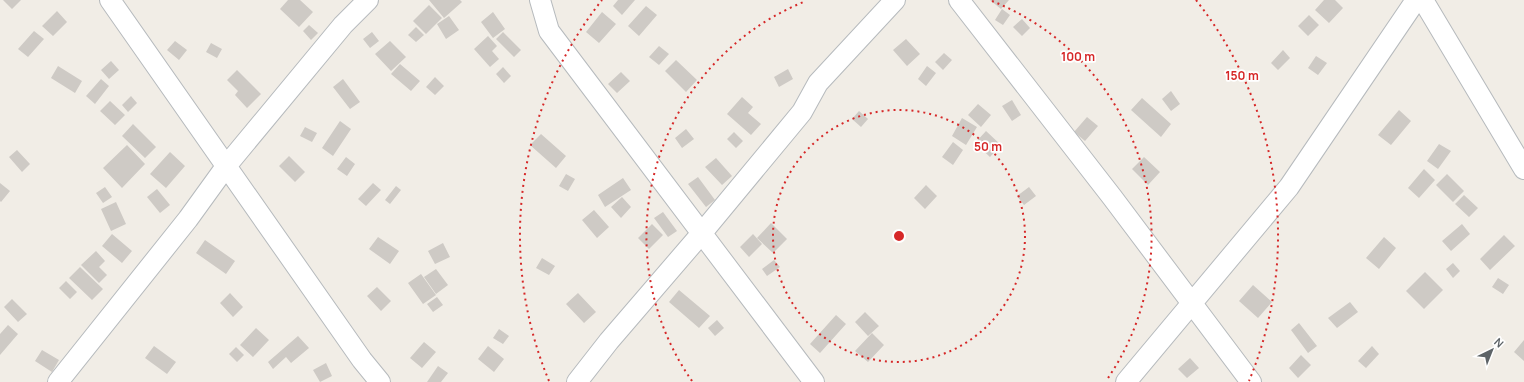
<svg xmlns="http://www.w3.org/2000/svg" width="1524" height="382" viewBox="0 0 1524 382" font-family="Manrope,sans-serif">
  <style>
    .building { fill: #cecac5 }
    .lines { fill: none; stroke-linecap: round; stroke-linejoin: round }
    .minor-casing { stroke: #b6babd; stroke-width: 22 }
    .minor { stroke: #fff; stroke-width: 20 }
    .ring { fill: none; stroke: #d62828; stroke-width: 2; stroke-dasharray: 2 4 }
    .centre { fill: #d62828; stroke: #fff; stroke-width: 2 }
    .ring-label { font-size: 12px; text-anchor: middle; font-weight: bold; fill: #d62828; stroke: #fff; stroke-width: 3.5; stroke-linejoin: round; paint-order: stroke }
  </style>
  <rect width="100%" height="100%" fill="#f1ede6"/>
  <!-- building -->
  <path class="building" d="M3,0H21L12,9Z
    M288,0H300L313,12L299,27L280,9Z
    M429,0H460L462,2L444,18Z
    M618,0H635L622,15L613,6Z
    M990,0H1009L1001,9Z
    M1324,0H1335L1343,8L1329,23L1315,10Z
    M429,5L442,18L426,34L413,21Z
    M646,6L657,15L639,36L628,26Z
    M1002,9L1010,15L1003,25L995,20Z
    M57,11L67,22L53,36L42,26Z
    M493,12L505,29L493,38L481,22Z
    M602,12L616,24L599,43L586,32Z
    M1309,15L1319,25L1308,36L1298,26Z
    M449,16L459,30L446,39L437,24Z
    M1022,19L1030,28L1022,36L1013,27Z
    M309,25L318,33L311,40L303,31Z
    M416,27L424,35L416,42L408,35Z
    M34,31L44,39L28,57L18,49Z
    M372,32L379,41L370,48L363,39Z
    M503,32L521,50L514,57L496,39Z
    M488,36L497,46L492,51L499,59L490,67L474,49Z
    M906,39L920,54L907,66L893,50Z
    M175,41L187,50L179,60L167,50Z
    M390,41L406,57L391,71L375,54Z
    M211,43L222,49L217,58L206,52Z
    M659,46L669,54L659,65L649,57Z
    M1283,50L1290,58L1278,70L1271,63Z
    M944,53L952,60L943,70L935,62Z
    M1316,56L1327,63L1318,75L1308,68Z
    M676,60L697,80L686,92L665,71Z
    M111,61L119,70L109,79L101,70Z
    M400,64L420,81L411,91L391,74Z
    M58,66L82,81L75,93L51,78Z
    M927,66L936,73L926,86L918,79Z
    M503,67L511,76L504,83L496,74Z
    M788,69L793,79L779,87L774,77Z
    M237,70L261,94L247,108L235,95L238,91L227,80Z
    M621,72L630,81L617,93L608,84Z
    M435,77L444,86L435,95L426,87Z
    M101,79L109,86L95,104L86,96Z
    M343,79L360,102L350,109L333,87Z
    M1171,91L1180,104L1171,111L1162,99Z
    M131,96L137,103L128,112L122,105Z
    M742,97L753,107L748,113L761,124L751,135L727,114Z
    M1142,98L1171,124L1161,137L1131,110Z
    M1012,100L1021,115L1012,121L1002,106Z
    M110,101L125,115L115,125L100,111Z
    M978,104L991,115L981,127L968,115Z
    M1399,110L1411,121L1391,145L1378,135Z
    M859,111L868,119L861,127L852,119Z
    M1087,117L1098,126L1085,141L1074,132Z
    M962,118L977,127L966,145L952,136Z
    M340,121L351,129L333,156L322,148Z
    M133,124L156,147L145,158L122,136Z
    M305,127L317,133L312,142L300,136Z
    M686,129L694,139L682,148L675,138Z
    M986,131L1001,145L990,157L975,143Z
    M734,132L743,141L736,148L727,139Z
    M541,134L566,156L556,168L530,145Z
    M953,142L963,150L953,165L942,157Z
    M1439,144L1451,151L1438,169L1427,161Z
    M127,145L145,164L122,188L103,168Z
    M17,150L30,164L22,172L9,157Z
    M170,152L185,166L166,188L150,174Z
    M289,156L305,172L295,182L279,166Z
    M346,157L355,164L347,176L337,169Z
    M1144,157L1160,172L1148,185L1132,169Z
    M716,158L732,176L722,185L705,167Z
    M1424,169L1435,180L1419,198L1408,188Z
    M566,174L575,179L568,191L559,186Z
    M1447,174L1464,191L1453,202L1436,185Z
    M698,177L715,200L706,207L688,184Z
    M623,178L631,190L605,207L598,195Z
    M0,183L10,191L1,202L0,201Z
    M373,183L381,190L366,206L358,199Z
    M926,185L937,196L925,209L914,198Z
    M396,186L401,190L390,204L385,200Z
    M105,187L112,197L103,203L96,193Z
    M1029,187L1036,196L1024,205L1017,196Z
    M157,189L170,205L160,213L147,197Z
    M1464,195L1478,208L1469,217L1455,204Z
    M622,197L631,207L621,218L611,207Z
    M116,202L126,224L111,231L101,209Z
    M594,210L609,227L597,238L582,220Z
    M663,212L677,231L668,237L654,218Z
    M771,223L787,239L773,253L757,238Z
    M652,224L663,235L649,249L638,238Z
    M1462,224L1470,234L1451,251L1442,241Z
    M112,234L132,251L122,263L102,246Z
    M753,234L762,244L749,257L740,247Z
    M1504,235L1515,246L1490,270L1480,259Z
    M378,237L399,251L390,264L369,249Z
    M1384,237L1396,248L1379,269L1366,258Z
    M205,240L235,261L226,274L196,253Z
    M443,243L450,257L435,264L428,251Z
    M96,251L105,261L99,267L107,275L99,283L81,265Z
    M542,258L555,266L549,275L536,268Z
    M774,260L780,267L767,276L762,269Z
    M1453,263L1460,271L1453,278L1446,269Z
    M80,267L103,289L92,300L69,278Z
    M436,269L448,285L436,294L424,277Z
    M1425,272L1443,290L1424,309L1406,291Z
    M421,274L436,295L423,304L408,283Z
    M1498,278L1509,285L1503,294L1492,287Z
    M66,281L77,292L70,299L59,288Z
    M1253,285L1272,302L1258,318L1239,301Z
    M377,287L391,301L381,311L367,296Z
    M679,290L710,316L699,328L669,302Z
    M230,293L243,307L233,317L220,303Z
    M578,293L596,312L584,323L566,304Z
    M437,297L443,305L433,312L427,304Z
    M12,299L27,314L18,322L4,307Z
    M1350,302L1358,312L1337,328L1328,318Z
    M865,312L879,326L868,336L855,322Z
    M836,315L846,324L820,353L810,344Z
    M717,320L724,328L715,336L708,328Z
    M1299,323L1317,346L1308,353L1291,330Z
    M8,325L18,334L0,355V334Z
    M256,328L269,340L253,357L240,345Z
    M499,329L509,336L503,344L493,338Z
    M872,333L884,345L868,362L855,351Z
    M298,336L309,348L291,363L286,357L273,369L268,362Z
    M1524,340V361L1514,352Z
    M424,342L436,352L422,368L410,358Z
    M154,346L176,362L167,374L145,358Z
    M488,346L504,359L494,372L478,359Z
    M1372,346L1379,354L1366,368L1358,361Z
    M236,347L244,355L237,362L229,354Z
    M42,350L59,360L52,372L35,361Z
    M1301,355L1311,365L1298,378L1289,368Z
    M1190,358L1199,368L1187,378L1178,369Z
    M326,363L332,376L320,382L313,370Z
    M438,366L448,373L441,382H427Z"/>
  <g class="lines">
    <defs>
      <path id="minor" d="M110,0L362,360L380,382
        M540,0L549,31L814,382
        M959,0L1112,197L1251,382
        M1423,0L1524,169
        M58,382L188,219L227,165L343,25L368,0
        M577,382L609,341L701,234L802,112L818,83L895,0
        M1126,382L1289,187L1416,0"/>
    </defs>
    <!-- minor casing -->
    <use href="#minor" class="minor-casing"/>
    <!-- minor -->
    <use href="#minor" class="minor"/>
  </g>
  <!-- distance rings -->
  <g class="ring">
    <circle cx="899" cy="236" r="126"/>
    <path d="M692 381A253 253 0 0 1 806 1M992 1A253 253 0 0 1 1106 381"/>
    <path d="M549 381A379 379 0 0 1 602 0M1196 0A379 379 0 0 1 1249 381"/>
  </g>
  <circle cx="899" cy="236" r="6" class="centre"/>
  <g class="ring-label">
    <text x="1078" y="61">100 m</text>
    <text x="1242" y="80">150 m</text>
    <text x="988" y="151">50 m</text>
  </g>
  <!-- north arrow -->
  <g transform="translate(1492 350) rotate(43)" stroke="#ffffff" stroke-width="3" paint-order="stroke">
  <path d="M0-3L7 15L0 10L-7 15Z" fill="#5d6367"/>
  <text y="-6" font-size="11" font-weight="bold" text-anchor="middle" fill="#5d6367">N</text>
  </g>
</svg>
